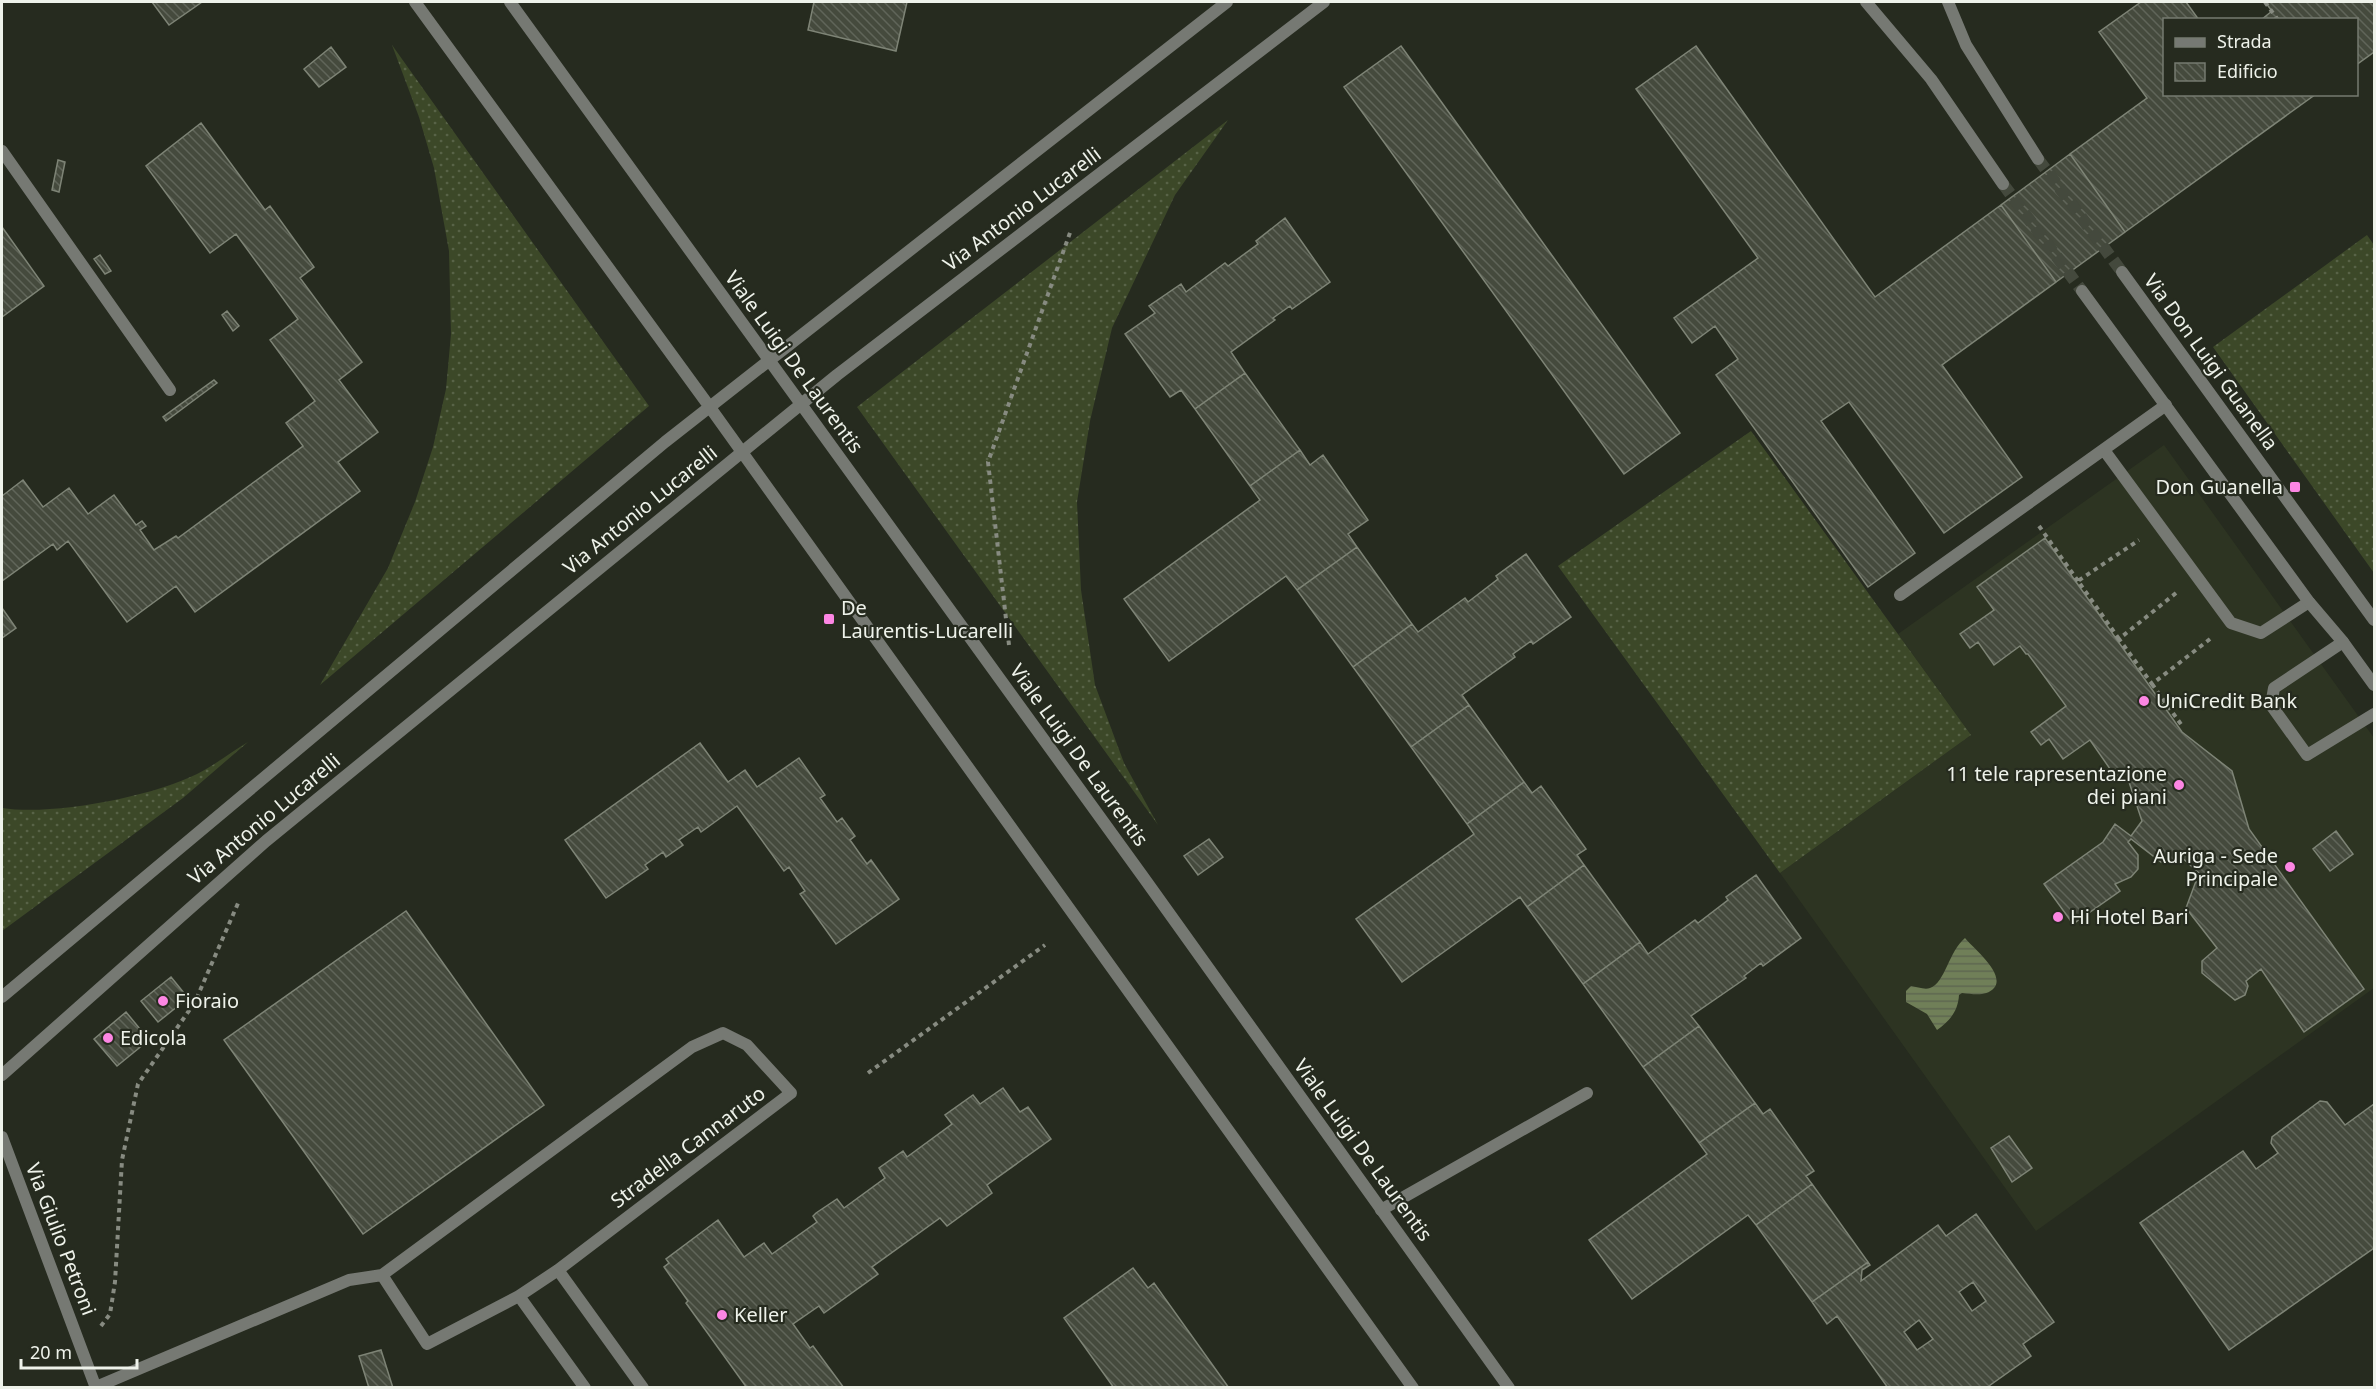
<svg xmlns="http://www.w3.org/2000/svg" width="2376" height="1389" viewBox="0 0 2376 1389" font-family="'Noto Sans',sans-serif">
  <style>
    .built { fill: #2d3422 }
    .grass { fill: url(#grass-dots) }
    .water { fill: url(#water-rules) }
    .building { fill: url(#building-back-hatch); stroke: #7e8476; stroke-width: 1.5; fill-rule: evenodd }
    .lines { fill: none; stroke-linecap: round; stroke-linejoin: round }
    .minor-tunnel { stroke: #44493d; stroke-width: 12; stroke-dasharray: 12 6; stroke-linecap: butt }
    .path { stroke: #878b81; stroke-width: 4; stroke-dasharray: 4.5 4.5; stroke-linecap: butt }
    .service { stroke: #767973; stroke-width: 12 }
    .minor { stroke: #767973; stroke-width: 12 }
    .tertiary { stroke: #767973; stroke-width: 12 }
    .poi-dot { fill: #fc86e3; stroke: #262b1f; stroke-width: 2 }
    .labels { text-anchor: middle; stroke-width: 4.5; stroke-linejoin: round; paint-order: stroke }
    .street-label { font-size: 20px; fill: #eef2ea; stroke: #262b1f }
    .poi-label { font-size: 20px; fill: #eef2ea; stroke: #262b1f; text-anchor: start }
  </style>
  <defs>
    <pattern id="grass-dots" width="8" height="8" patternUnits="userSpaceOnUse" patternTransform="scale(1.5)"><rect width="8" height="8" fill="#3c4828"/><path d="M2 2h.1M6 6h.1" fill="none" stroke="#586347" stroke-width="1.8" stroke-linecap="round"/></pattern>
    <pattern id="water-rules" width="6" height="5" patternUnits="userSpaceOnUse" patternTransform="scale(1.5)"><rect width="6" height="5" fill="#707f58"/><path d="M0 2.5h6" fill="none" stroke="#5e6750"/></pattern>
    <pattern id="building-back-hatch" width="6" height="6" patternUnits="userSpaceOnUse" patternTransform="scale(1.5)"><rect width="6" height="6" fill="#454a3d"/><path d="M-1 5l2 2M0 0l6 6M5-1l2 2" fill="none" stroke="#606559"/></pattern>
  </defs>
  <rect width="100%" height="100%" fill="#262b1f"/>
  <!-- built -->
  <path class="built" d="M2164,445L2374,738V988L2036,1231L1780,873L1971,735L1898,634Z"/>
  <!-- grass -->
  <path class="grass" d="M392,45L649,406L320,685L388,568L415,502L433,447L446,389L451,334L449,251L434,168L419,117Z
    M1228,120L1175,195L1112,328L1090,421L1077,502L1081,590L1095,685L1124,763L1158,825L857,407Z
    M2367,235L2374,245V573L2213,347Z
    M1751,431L1971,735L1780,873L1558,566Z
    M248,742L183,798L2,931V808C52,816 151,797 197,774C215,765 231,752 248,742Z"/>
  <!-- water -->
  <path class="water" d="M1965,938C1973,948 2006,974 1994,988C1986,997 1973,994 1962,993L1959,995C1958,1011 1950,1021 1937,1030L1927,1014L1906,1002V991L1911,986C1917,987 1925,990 1930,988C1945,983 1949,951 1965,938Z"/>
  <!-- building -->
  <path class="building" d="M152,2H202L169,25Z
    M814,2H907L896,51L808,30Z
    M2141,2H2186L2199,20H2164V94H2316L2125,232L2070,154L2147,98L2099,32Z
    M2265,2H2374V52L2356,65V20H2261L2272,11Z
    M1401,46L1680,433L1624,474L1344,87Z
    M1696,46L1875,297L2001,205L2056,282L1942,365L2022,477L1944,533L1849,402L1821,421L1915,553L1868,587L1716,375L1738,359L1715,326L1692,343L1674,318L1758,258L1636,89Z
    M331,47L346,67L319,87L304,69Z
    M201,123L265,210L270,206L314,267L300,278L362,362L339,380L378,432L338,462L360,491L195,612L176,586L127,622L68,541L57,550L53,544L2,581V496L23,480L43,507L69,488L88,514L114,495L136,525L142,521L146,526L140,530L154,550L176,536L178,538L303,446L286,423L315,401L270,340L298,319L236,234L210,253L146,166Z
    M2070,154L2125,232L2056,282L2001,205Z
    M58,160L65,162L59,192L52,190Z
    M1285,218L1330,282L1292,309L1290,306L1273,318L1275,320L1231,352L1245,373L1195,409L1181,390L1170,397L1125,334L1155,313L1149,306L1181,284L1186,292L1225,263L1228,266L1258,244L1256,241Z
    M2,227L44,286L2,317Z
    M100,255L111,271L105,274L94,259Z
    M227,311L239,326L233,331L222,315Z
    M1245,373L1300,450L1250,486L1195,409Z
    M214,380L217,383L166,421L163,417Z
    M1300,450L1310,465L1323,455L1368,520L1348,534L1357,547L1297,590L1286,576L1169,661L1124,599L1260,500L1250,486Z
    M2045,538L2182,732L2232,771L2249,829L2364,989L2304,1032L2261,969L2246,981L2248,986L2245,995L2235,1000L2202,973V961L2217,948L2186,908L2199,873L2179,855L2172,863L2164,856L2161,862L2131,839L2128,842L2138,855V869L2131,877L2115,884L2120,891L2073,924L2044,884L2103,842L2115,824L2131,836L2142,821L2126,773L2117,779L2090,740L2063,759L2049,739L2041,745L2031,732L2066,706L2028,654H2026L2020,646L1994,665L1978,642L1970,648L1960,634L1994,610L1977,587Z
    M1357,547L1412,624L1353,667L1297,590Z
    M1526,554L1571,617L1533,644L1531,641L1513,654L1515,657L1462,695L1469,705L1411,747L1353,667L1412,624L1418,632L1465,598L1468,602L1498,579L1496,576Z
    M2,608L16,628L2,638Z
    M1469,705L1524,782L1467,824L1411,747Z
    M700,743L728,782L745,770L757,787L799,758L825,795L820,798L837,822L842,818L855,836L850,840L867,864L871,860L899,899L836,944L800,894L805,891L789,867L784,871L737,806L701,832L698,827L679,840L683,845L666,857L663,852L645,865L648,869L606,898L565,840Z
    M1524,782L1532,793L1541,786L1586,849L1577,855L1584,865L1527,907L1520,897L1402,982L1356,919L1474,834L1467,824Z
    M2336,831L2353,854L2330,871L2313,849Z
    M1209,839L1223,857L1198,875L1184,856Z
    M1584,865L1640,942L1583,984L1527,907Z
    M1756,875L1801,938L1763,966L1761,963L1744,976L1746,978L1691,1016L1699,1026L1643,1067L1583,984L1640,942L1648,954L1695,920L1698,923L1728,900L1726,897Z
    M406,911L544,1105L363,1234L224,1040Z
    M171,977L188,998L158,1022L141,1001Z
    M126,1012L149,1040L117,1066L94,1039Z
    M1699,1026L1755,1103L1699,1143L1643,1067Z
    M1003,1088L1020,1112L1028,1107L1051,1139L987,1185L992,1193L947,1226L940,1218L872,1267L878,1274L824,1313L819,1306L793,1324L810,1348L813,1346L844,1388H747L686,1303L688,1301L664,1267L669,1263L666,1259L718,1220L744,1257L764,1243L772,1254L817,1222L813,1216L816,1213L837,1199L844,1208L885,1178L879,1168L903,1151L907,1157L952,1124L945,1115L973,1095L980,1104Z
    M2320,1101L2327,1102L2345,1125L2374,1104V1248L2229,1350L2140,1223L2243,1151L2256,1169L2278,1153L2271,1143L2272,1137Z
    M1755,1103L1763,1114L1770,1109L1814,1171L1806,1176L1812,1184L1756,1225L1748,1215L1632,1299L1589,1240L1707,1154L1699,1143Z
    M2009,1136L2032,1168L2012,1182L1991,1148Z
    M1812,1184L1868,1262L1812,1302L1756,1225Z
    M1976,1214L2054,1322L2023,1344L2031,1356L1986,1388H1888L1837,1316L1827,1324L1812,1302L1868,1262L1870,1265L1862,1270L1861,1281L1938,1225L1946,1236ZM1973,1282L1986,1301L1972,1311L1959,1292ZM1919,1320L1933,1339L1917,1350L1904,1332Z
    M1133,1268L1148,1288L1154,1283L1229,1388H1114L1064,1318Z
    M381,1350L393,1388H369L359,1356Z"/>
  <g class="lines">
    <!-- minor-tunnel -->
    <path class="minor-tunnel" d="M2038,159L2122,272
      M2003,184L2082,291"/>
    <!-- path -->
    <path class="path" d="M2265,2L2278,20
      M2039,526L2078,581
      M2176,593L2119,639L2152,684L2210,639
      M2119,639L2078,581L2139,540
      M1009,645L988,462L1071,230
      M2152,684L2183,727
      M868,1073L1045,945
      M101,1326L110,1314L115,1282L122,1160L138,1084L195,1002L239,901"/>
    <!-- service -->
    <path class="service" d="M2104,450L2231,623L2261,633L2309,602
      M1900,595L2166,405
      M2343,642L2274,688L2271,705L2307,755L2374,714
      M1381,1210L1587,1093"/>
    <!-- minor -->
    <path class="minor" d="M1866,2L1931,79L2003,184
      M1948,2L1966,45L2038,159
      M2,151L170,390
      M2122,272L2374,620
      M2082,291L2309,602L2343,642L2374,685
      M558,1270L643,1388
      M519,1296L585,1388
      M96,1387L349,1280L382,1275L692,1047L723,1033L747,1045L791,1093L558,1270L519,1296L427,1344L382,1275"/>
    <!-- tertiary -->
    <path class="tertiary" d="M415,2L709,406L1413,1388
      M510,2L1144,878L1509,1388
      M2,997L665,442L1227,2
      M2,1075L266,841L741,453L837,375L1324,2
      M2,1137L96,1388"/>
  </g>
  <!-- markers -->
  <g class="poi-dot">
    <rect x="2289" y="481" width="12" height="12" rx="3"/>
    <rect x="823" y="613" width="12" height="12" rx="3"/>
    <circle cx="2144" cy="701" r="6"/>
    <circle cx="2179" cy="785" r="6"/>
    <circle cx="2290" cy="867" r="6"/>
    <circle cx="2058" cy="917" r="6"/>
    <circle cx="163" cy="1001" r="6"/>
    <circle cx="108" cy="1038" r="6"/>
    <circle cx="722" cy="1315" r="6"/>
  </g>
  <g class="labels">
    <!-- street labels -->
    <g class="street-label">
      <text transform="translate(1022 209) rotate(-37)" y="7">Via Antonio Lucarelli</text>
      <text transform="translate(794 362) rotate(54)" y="7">Viale Luigi De Laurentis</text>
      <text transform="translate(2211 362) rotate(54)" y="7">Via Don Luigi Guanella</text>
      <text transform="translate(640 510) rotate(-39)" y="7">Via Antonio Lucarelli</text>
      <text transform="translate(1079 755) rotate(54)" y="7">Viale Luigi De Laurentis</text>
      <text transform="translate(264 819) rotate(-40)" y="7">Via Antonio Lucarelli</text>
      <text transform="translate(688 1147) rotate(-37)" y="7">Stradella Cannaruto</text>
      <text transform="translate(1363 1150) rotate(54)" y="7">Viale Luigi De Laurentis</text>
      <text transform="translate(61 1239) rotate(69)" y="7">Via Giulio Petroni</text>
    </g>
    <!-- poi labels -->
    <g class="poi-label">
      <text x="2283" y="494" text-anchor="end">Don Guanella</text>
      <text x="841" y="615">De<tspan x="841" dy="23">Laurentis-Lucarelli</tspan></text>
      <text x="2156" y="708">UniCredit Bank</text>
      <text x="2167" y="781" text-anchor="end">11 tele rapresentazione<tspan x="2167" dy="23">dei piani</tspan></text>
      <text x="2278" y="863" text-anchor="end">Auriga - Sede<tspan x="2278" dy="23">Principale</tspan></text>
      <text x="2070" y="924">Hi Hotel Bari</text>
      <text x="175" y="1008">Fioraio</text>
      <text x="120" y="1045">Edicola</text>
      <text x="734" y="1322">Keller</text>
    </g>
  </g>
  <!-- border -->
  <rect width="2376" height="1389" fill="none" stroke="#eef2ea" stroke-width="6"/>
  <!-- legend -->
  <rect x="2163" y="18" width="195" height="78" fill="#262b1f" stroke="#767b70" stroke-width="1.5"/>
  <rect x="2175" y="38" width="30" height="9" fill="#767973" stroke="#767b70" stroke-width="1.5"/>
  <text x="2217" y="48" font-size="18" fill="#eef2ea">Strada</text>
  <rect x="2175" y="63" width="30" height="18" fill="url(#building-back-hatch)" stroke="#767b70" stroke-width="1.5"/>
  <text x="2217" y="78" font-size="18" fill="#eef2ea">Edificio</text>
  <!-- scale -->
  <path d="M21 1359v9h116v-9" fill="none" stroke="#eef2ea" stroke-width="3"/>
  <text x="30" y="1359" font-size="18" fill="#eef2ea" stroke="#262b1f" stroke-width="4.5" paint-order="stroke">20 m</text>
</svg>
